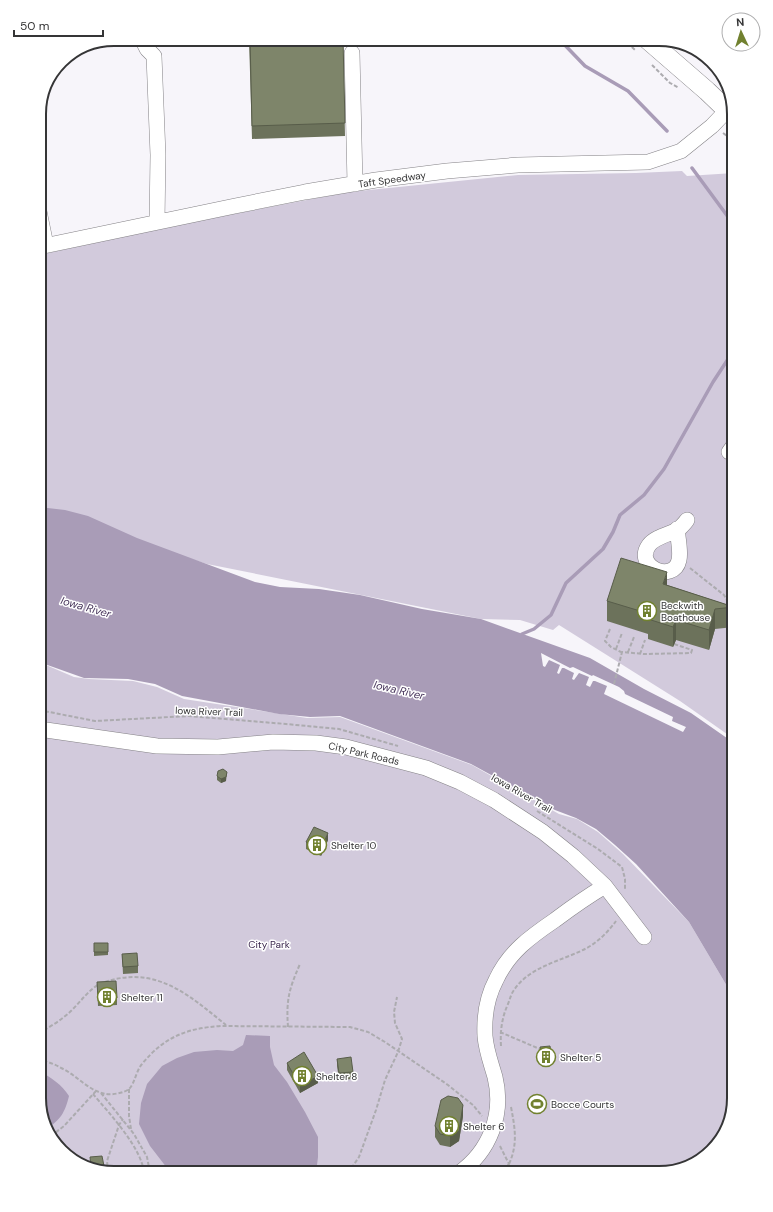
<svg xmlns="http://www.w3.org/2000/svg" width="773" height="1212" viewBox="0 0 773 1212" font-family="'DM Sans',sans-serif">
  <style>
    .green { fill: #d2cadc }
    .water { fill: #a99cb7 }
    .pier { fill: #f7f5fa }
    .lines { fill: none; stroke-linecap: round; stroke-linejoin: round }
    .stream { stroke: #a99cb7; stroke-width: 3.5 }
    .minor-casing { stroke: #848286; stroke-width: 16 }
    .major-casing { stroke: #848286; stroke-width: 20 }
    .path { stroke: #acabaf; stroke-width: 2; stroke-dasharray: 4 2; stroke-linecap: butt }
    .minor { stroke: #fff; stroke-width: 15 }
    .major { stroke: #fff; stroke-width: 19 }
    .wall { fill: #6c725b }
    .shaded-wall { fill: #585d4a }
    .building { fill: #7e856a; stroke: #585d4a }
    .labels { text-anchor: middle; stroke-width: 3; stroke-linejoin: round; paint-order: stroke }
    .street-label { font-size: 10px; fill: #353536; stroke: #fff }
    .poi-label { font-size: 10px; fill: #353536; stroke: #fff; text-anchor: start }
    .park-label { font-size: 10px; fill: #39254c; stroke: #fff }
    .water-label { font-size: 11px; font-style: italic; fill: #47345b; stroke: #fff }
    .rim { fill: none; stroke: #353536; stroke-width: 2 }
  </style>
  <rect width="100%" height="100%" fill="#f7f5fa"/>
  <!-- green -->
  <path class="green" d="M682,171L687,176L734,173V739L680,701L559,625L553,630L520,620L481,619L207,564L39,510V255L181,224L349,192L518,175L636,173Z
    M39,662L74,677L89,679L133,681L157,687L184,699L307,718L340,717L472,765L559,814L577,819L598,832L623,854L689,922L734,998V1098L724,1136L692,1165L659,1173H109L73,1160L47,1131L39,1098Z"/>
  <!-- water -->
  <path class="water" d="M39,507L65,510L88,516L137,538L255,582L280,587L319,589L360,595L422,609L481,619L590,658L644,689L691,713L734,743V998L689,922L636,864L615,845L596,829L576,818L555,810L471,764L340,716L310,717L279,714L182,696L155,684L128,679L84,678L39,662Z
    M246,1035L270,1036V1047L274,1065L287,1082L305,1112L318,1137V1157L316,1173H176L167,1168L150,1146L139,1124L141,1103L147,1084L162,1066L177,1058L194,1052L217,1050L233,1051L243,1045Z
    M39,1071C51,1077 62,1085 69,1096C65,1112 61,1120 46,1129L39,1098Z"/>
  <!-- pier -->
  <path class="pier" d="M541,653L570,668L573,667L592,676L593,675L619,687L624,691L625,694L673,717L672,721L686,727L683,732L604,694L607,686L595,681H593L590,687L586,685L589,677L579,673L574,680L572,679L574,673L564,668H562L559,674L557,673L560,665L549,660L545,667L543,666Z"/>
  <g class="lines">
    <!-- stream -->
    <path class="stream" d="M559,39L585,66L628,91L667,131
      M692,168L734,225
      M522,634L534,629L551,615L566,583L603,549L613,532L620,515L644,495L664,469L713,382L734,350"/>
    <defs>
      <path id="minor" d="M142,39L147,49L154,56L158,155L157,222
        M352,53L355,184
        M39,211L46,245
        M39,247L235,206L305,192L376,180L447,171L518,165L648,162L681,151L712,126L732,105
        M729,452L734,445
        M677,529C678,538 681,552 679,560C674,584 633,567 649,545C655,537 670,534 679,529C682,526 685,523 687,520
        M39,729L157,746L218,747L273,742L316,743L346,747L426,768L460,782L494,800L543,832L573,856L605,886L644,937
        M459,1173C490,1151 504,1114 495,1077C491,1063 486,1050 485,1036C484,1017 487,997 496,980C509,952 530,937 555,920C571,908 588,896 605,886"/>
      <path id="major" d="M647,39L707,91L734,117"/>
    </defs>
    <!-- minor casing -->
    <use href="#minor" class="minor-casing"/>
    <!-- major casing -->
    <use href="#major" class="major-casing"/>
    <!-- path -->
    <path class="path" d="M623,39L635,50
      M652,65L670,83L679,88
      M723,133L734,141
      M690,568L724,595L731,607
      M610,629L605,641L611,647L621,652
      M616,649L622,633
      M628,652L634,637
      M640,654L645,640
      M614,684L622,652L644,654L691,653L692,650L674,644
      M39,710L95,721L189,716L286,724L339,729L398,746
      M537,811L598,849L622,867L625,879V890
      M105,982C156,965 189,995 226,1025
      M288,1027C286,1000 289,989 300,964
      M500,1032L542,1050
      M39,1033C50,1027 63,1019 72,1010C81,1001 88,991 99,984
      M501,1046C500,1031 502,1017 508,1004C510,999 511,994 514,990C529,967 561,961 585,949C597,943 608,932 616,921
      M44,1051L41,1060C48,1062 55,1064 61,1068C77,1075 88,1091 106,1094C112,1095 124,1093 129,1089C135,1083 136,1071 142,1064C164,1037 187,1028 221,1026L350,1027L368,1032L385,1042L448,1085L473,1105L482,1116
      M129,1089V1116L131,1129
      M101,1093L134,1134L147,1157L150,1173
      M93,1094C109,1113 142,1148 144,1173
      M511,1107C515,1128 518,1144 509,1164L513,1173
      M51,1136L64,1126L96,1091
      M500,1146L509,1164L500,1173
      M108,1172L107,1161L119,1125L123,1119
      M348,1173L359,1157L376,1110L385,1080L398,1052L402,1039L395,1023L394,1012L397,997"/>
    <!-- minor -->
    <use href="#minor" class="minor"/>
    <!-- major -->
    <use href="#major" class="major"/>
  </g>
  <!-- wall -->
  <path class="wall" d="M249,39H343L345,136L252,139Z
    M667,585L734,607V627L715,629L709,650L676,640L673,647L648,639V634L607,621V601Z
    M217,776L226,781L221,783L217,780Z
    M328,840L321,856L306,849V842Z
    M94,943H108V955L94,956Z
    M122,954L138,966V973L123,974Z
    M97,982L117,998V1005L98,1006Z
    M540,1047L552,1061V1064L542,1065Z
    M337,1059L353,1072V1079L339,1080L337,1066Z
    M287,1063L318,1083L300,1093L287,1070Z
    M463,1116L459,1141L450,1147L440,1145L435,1137V1126Z"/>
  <!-- shaded-wall -->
  <path class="shaded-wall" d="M667,572V592L663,584Z
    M715,609V629L709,650V630Z
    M676,620V640L673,647V627Z
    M227,772L226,781L221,783V779Z
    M328,833V840L321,856V849Z
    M318,1076V1083L300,1093V1086Z
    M463,1105V1116L459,1141L450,1147V1136Z"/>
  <!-- building -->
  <path class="building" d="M250,39H343L345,123L252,126Z
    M621,558L667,572L663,584L734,607L715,609L709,630L676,620L673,627L648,619L650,614L607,601Z
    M223,769L227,772L226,777L221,779L217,776L218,771Z
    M314,827L328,833L321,849L306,842Z
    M94,943H108V952H94Z
    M137,953L138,966L123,967L122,954Z
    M116,981L117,998L98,999L97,982Z
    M550,1046L552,1061L542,1062L540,1047Z
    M304,1052L318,1076L300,1086L287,1063Z
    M351,1057L353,1072L339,1073L337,1059Z
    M448,1096L458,1098L463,1105L459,1131L450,1136L440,1134L435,1126L441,1100Z
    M102,1156L105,1171L91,1167L90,1157Z"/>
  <!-- icons -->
  <defs>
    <symbol id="building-ring" viewBox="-11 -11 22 22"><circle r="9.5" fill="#fff" stroke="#71812f" stroke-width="1.5"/><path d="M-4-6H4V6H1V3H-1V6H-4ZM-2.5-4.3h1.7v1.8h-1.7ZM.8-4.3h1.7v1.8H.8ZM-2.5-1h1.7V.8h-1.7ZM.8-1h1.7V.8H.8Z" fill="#71812f"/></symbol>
    <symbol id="stadium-ring" viewBox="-11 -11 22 22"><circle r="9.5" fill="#fff" stroke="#71812f" stroke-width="1.5"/><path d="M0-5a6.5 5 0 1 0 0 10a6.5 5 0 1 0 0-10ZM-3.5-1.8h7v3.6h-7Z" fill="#71812f"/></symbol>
  </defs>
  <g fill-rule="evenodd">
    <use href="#building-ring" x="636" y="600" width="22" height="22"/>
    <use href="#building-ring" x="306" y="834" width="22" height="22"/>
    <use href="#building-ring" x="96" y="986" width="22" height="22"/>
    <use href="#building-ring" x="535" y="1046" width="22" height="22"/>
    <use href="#building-ring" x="291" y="1065" width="22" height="22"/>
    <use href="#stadium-ring" x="526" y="1093" width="22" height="22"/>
    <use href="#building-ring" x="438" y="1115" width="22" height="22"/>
  </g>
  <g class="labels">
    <!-- street labels -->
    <g class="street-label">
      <text transform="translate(392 179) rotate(-8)" y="4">Taft Speedway</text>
      <text transform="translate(209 711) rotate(2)" y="4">Iowa River Trail</text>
      <text transform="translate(364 753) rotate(13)" y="4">City Park Roads</text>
      <text transform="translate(522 793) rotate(30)" y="4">Iowa River Trail</text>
    </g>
    <!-- poi labels -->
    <g class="poi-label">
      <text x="661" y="609">Beckwith<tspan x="661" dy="12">Boathouse</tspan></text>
      <text x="331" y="849">Shelter 10</text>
      <text x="121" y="1001">Shelter 11</text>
      <text x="560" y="1061">Shelter 5</text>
      <text x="316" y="1080">Shelter 8</text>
      <text x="551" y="1108">Bocce Courts</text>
      <text x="463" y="1130">Shelter 6</text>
    </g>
    <!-- park labels -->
    <g class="park-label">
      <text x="269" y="948">City Park</text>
    </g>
    <!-- water labels -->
    <g class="water-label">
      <text transform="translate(86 607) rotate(16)" y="4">Iowa River</text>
      <text transform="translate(399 690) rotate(13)" y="4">Iowa River</text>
    </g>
  </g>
  <!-- crop -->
  <path d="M0 0H773V1212H0ZM114 46H659A68 68 0 0 1 727 114V1098A68 68 0 0 1 659 1166H114A68 68 0 0 1 46 1098V114A68 68 0 0 1 114 46Z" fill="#fff" fill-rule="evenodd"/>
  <path class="rim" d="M114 46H659A68 68 0 0 1 727 114V1098A68 68 0 0 1 659 1166H114A68 68 0 0 1 46 1098V114A68 68 0 0 1 114 46Z"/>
  <!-- north arrow -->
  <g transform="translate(741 32) rotate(356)"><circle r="19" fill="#ffffff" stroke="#aeaeaf"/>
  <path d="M0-3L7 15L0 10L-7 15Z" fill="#71812f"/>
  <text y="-6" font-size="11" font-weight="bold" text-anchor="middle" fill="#353536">N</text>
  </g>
  <!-- scale -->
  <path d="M14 30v6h89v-6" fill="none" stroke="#353536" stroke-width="2"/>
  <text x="20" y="30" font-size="12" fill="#353536" stroke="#ffffff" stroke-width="3" paint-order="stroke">50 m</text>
</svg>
